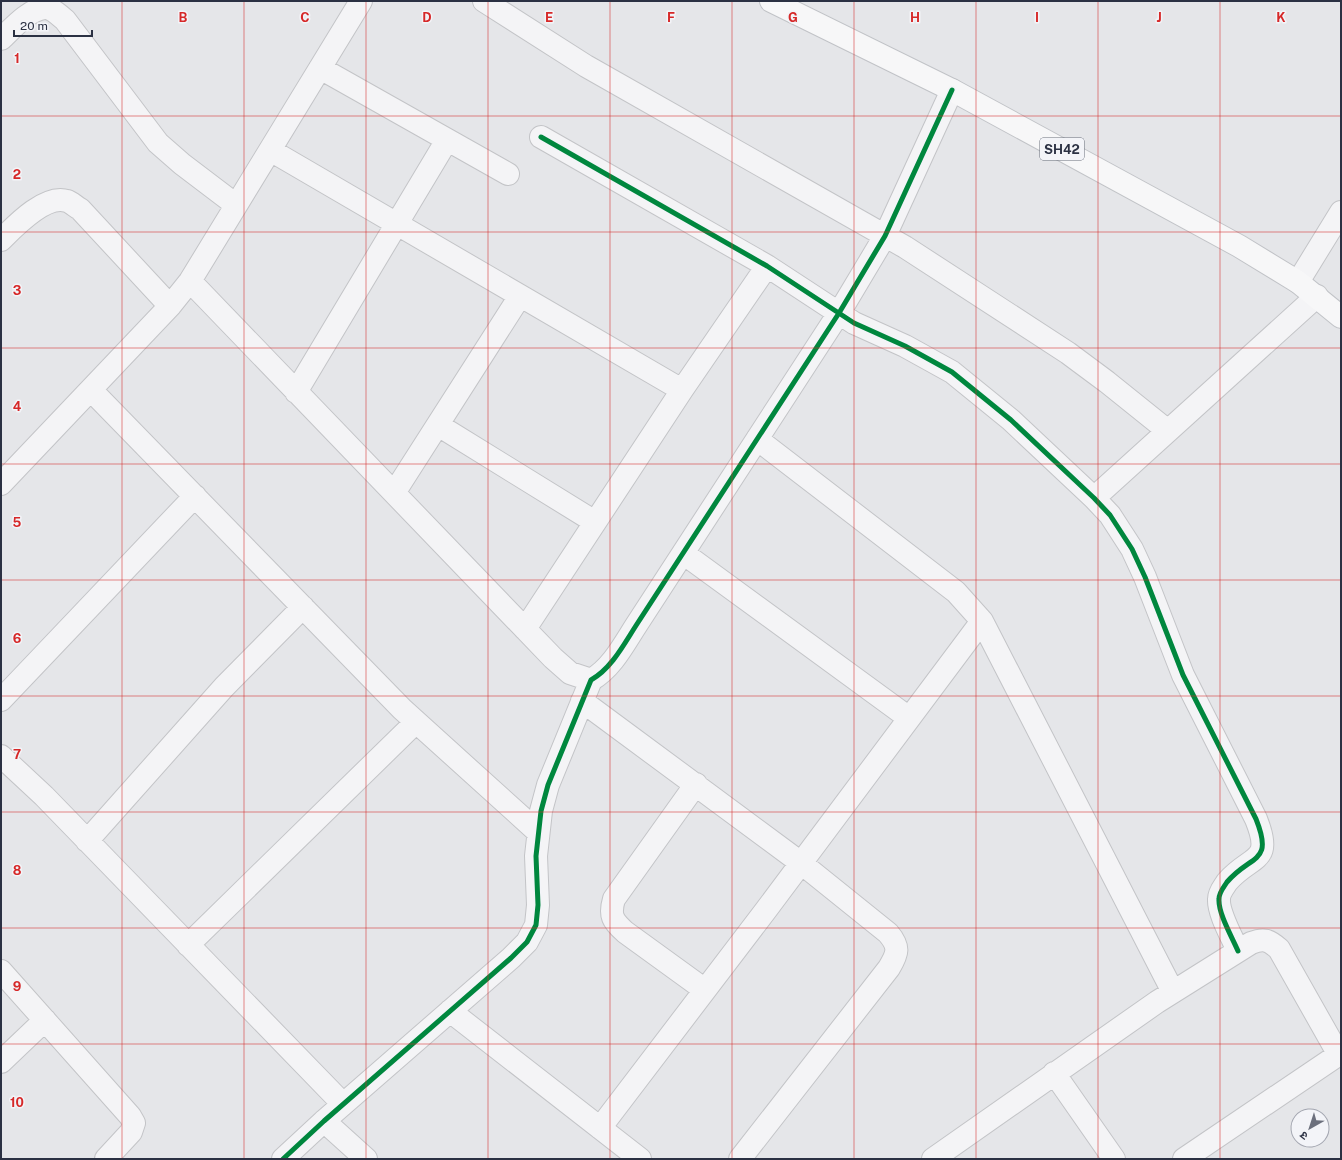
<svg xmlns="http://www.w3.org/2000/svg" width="1342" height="1160" viewBox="0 0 1342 1160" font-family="'Public Sans','Noto Sans Devanagari',sans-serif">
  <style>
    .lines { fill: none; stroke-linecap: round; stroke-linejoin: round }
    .minor-casing { stroke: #c3c4c7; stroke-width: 24 }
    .primary-casing { stroke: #c1c3c7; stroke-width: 24 }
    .minor { stroke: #f4f4f6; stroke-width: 22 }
    .primary { stroke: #f7f7f8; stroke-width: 22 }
    .cycleway-casing { stroke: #f3f4f8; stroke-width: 8 }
    .cycleway { stroke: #00873e; stroke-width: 5 }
    .grid { fill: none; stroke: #d62828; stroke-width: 1; stroke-opacity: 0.55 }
    .labels { text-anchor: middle; stroke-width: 3; stroke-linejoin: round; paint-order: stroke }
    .shield { fill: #f3f4f8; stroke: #676c79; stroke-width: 1 }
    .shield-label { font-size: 13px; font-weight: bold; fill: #2b3143 }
    .grid-label { font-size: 13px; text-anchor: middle; font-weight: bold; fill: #d62828; stroke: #f3f4f8; stroke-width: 3; stroke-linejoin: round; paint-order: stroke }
  </style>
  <rect width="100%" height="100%" fill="#e5e6e9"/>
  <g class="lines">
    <defs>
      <path id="minor" d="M484,1L586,66L905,247L1068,353L1107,382L1168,431
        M1,39C12,29 28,10 44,8C51,7 59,15 65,20L158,143L182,164L236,205
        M320,68L508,174
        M541,137L767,266L854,323L905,346L952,372L1011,420L1094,498L1110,515L1132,549L1145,577L1183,675L1256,819C1274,864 1251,854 1227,882C1224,887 1219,892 1219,899C1218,913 1232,937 1238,951
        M270,150L682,390
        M1,240C15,226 45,194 67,201C71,202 76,207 80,209L170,306
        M190,281L553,658L570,673L591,680
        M1298,282L1341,212
        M91,390L402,709L538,832
        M296,392L447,140
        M438,425L595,522
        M757,439L956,592L982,621L1173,992
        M1,484L170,306L190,281L361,1
        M394,493L520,296
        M1094,498L1317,296
        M683,553L909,718
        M525,629L682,390L767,266
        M1,700L195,496
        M582,701L801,863L888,933C900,947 898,953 889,968L740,1159
        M1,756L44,796L343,1104
        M696,784L614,899C609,916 613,921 625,932L705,990
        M87,841L224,687L303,607
        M188,945L416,722
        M1,971L130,1116L134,1123L131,1132L106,1159
        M450,1011L640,1159
        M1,1062L45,1020
        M1054,1073L1114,1159
        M324,1121L366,1159
        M600,1128L766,910L982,621
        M283,1159L324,1121L511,958L527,942L536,925L538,905L536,856L541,811L548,785L591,680C612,668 624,644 637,624L839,313L885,236L952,90
        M933,1159L1157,1002L1251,943C1264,938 1269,940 1279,949L1339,1055
        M1184,1159L1341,1053"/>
      <path id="primary" d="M771,1L952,90L1239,246L1298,282L1341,317"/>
    </defs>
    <!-- minor casing -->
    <use href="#minor" class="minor-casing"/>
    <!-- primary casing -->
    <use href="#primary" class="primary-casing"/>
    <!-- minor -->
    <use href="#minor" class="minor"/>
    <!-- primary -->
    <use href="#primary" class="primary"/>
    <defs>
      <path id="cycleway" d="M541,137L767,266L854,323L905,346L952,372L1011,420L1094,498L1110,515L1132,549L1145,577L1183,675L1256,819C1274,864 1251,854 1227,882C1224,887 1219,892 1219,899C1218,913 1232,937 1238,951
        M283,1159L324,1121L511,958L527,942L536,925L538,905L536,856L541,811L548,785L591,680C612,668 624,644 637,624L839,313L885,236L952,90"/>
    </defs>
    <!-- cycleway casing -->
    <use href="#cycleway" class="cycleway-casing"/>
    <!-- cycleway -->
    <use href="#cycleway" class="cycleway"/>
  </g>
  <!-- grid -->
  <path class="grid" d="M122,1V1159M244,1V1159M366,1V1159M488,1V1159M610,1V1159M732,1V1159M854,1V1159M976,1V1159M1098,1V1159M1220,1V1159M1,116H1341M1,232H1341M1,348H1341M1,464H1341M1,580H1341M1,696H1341M1,812H1341M1,928H1341M1,1044H1341"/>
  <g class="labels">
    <!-- shield labels -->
    <rect class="shield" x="1040" y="138" width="44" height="22" rx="3"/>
    <g class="shield-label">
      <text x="1062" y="154">SH42</text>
    </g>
  </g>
  <g class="grid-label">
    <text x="183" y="22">B</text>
    <text x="305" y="22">C</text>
    <text x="427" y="22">D</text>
    <text x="549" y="22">E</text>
    <text x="671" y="22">F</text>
    <text x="793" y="22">G</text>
    <text x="915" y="22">H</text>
    <text x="1037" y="22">I</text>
    <text x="1159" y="22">J</text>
    <text x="1281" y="22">K</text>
    <text x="17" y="63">1</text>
    <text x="17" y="179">2</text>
    <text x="17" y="295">3</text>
    <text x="17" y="411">4</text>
    <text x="17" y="527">5</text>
    <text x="17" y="643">6</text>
    <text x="17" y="759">7</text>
    <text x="17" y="875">8</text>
    <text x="17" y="991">9</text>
    <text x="17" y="1107">10</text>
  </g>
  <!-- border -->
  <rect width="1342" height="1160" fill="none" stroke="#2b3143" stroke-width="4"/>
  <!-- north arrow -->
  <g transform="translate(1310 1128) rotate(219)"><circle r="19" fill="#f3f4f8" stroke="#a3a6b0"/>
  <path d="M0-3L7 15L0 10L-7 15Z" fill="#6c707d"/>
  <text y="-6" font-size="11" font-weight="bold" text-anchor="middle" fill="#2b3143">उ</text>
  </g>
  <!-- scale -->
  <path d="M14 30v6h78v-6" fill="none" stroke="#2b3143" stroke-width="2"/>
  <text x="20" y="30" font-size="12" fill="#2b3143" stroke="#f3f4f8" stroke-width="3" paint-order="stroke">20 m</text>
</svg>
